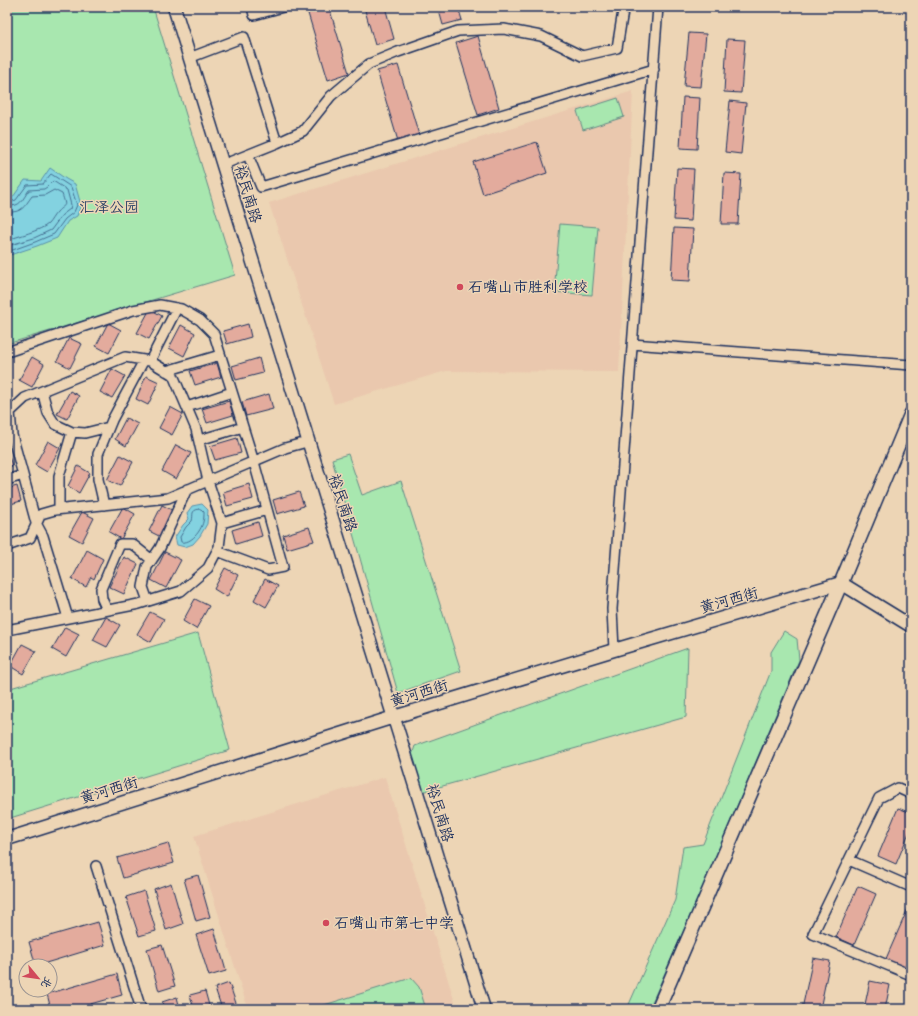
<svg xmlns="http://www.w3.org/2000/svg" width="918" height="1016" viewBox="0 0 918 1016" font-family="'Gochi Hand','LXGW WenKai TC',sans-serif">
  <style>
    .built { fill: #eac8ae }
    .green { fill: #a8e7af; stroke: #628b86 }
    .water { fill: #83d2e0; stroke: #5991ac }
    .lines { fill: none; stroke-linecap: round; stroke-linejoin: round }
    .shore { stroke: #457092; stroke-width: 1 }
    .building { fill: #e3ab9d; stroke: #1b2f5e }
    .minor-casing { stroke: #1b2f5e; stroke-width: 12 }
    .tertiary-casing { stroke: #1b2f5e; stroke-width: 15 }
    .secondary-casing { stroke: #1b2f5e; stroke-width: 16 }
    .minor { stroke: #edd5b5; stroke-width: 9 }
    .tertiary { stroke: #edd5b5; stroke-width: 12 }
    .secondary { stroke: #edd5b5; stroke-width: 13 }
    .poi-dot { fill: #d1495b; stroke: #edd5b5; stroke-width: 1.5 }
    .labels { text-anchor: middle; stroke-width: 3; stroke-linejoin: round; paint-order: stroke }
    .street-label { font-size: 15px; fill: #1b2f5e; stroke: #edd5b5 }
    .park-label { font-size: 15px; fill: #294166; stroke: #edd5b5 }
    .poi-label { font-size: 15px; fill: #1b2f5e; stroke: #edd5b5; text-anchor: start }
  </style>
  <rect width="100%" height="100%" fill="#edd5b5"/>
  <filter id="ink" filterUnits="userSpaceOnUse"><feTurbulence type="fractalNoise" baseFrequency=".025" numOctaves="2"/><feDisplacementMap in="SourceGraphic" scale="8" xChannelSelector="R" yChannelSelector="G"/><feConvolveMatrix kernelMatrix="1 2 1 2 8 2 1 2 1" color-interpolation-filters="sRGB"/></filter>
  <g filter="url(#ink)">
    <!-- built -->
    <path class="built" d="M633,91L619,372L446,371L334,404L269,203Z
      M385,777L457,1009H248L194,836Z"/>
    <!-- green -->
    <path class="green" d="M7,7H153L235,275L7,344Z
      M618,98L624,117L583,130L577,111Z
      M560,224L598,227L592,295L554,292Z
      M348,454L362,495L401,481L461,671L398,693L332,459Z
      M784,631L797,639L799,660L696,903L649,1009H627L675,900L683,847L703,844L771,671V652Z
      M198,633L230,750L7,819V689Z
      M688,648L686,717L418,793L410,761L415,746Z
      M411,978L419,987L426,1009H321V1006Z"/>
    <!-- water -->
    <path class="water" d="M50,168L66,179L75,184L81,205L77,216L68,221L57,238L37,246L7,256V198L13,197L25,180L41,181Z
      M202,504L208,510L207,524L200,536L193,544L185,547L177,545L175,537L183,525L189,519L187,513L192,506Z"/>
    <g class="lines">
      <!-- shore -->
      <path class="shore" d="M7,201H13L16,200L27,185L43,184L50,175L51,174L71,187L77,205L74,212L65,219L54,234L35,242L7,252
        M7,206C21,207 22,200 29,190L44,189L47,187L53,181L67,190L71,205L70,209L62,215L51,230L34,238L7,246
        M7,212C22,213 24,207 32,196L45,195L54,190L62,194C67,209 65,203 57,212C53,216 51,221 48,224C42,230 16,237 7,240
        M199,509H201L204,512C204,515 204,519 203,522C201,531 191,544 181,542L180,537L186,527L192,521C194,514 190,511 199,509Z"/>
    </g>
    <!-- building -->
    <path class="building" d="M317,7H329L349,73L328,80L307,10Z
      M364,7H385L394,39L375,45Z
      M438,7H458L462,20L443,25Z
      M689,33L706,34L701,87L684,86Z
      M478,36L499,108L478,115L456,43Z
      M727,39L745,40L741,93L724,92Z
      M398,65L419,135L398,141L377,71Z
      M683,97L700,98L697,149L680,148Z
      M730,101L746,103L741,154L725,152Z
      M537,142L547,173L483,194L473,162Z
      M677,168L694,169L691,221L674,220Z
      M724,173L741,174L738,224H721Z
      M674,228L693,229L690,281L671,280Z
      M150,309L162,316L149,339L137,333Z
      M108,323L121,330L109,353L96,346Z
      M248,324L251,337L227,344L223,331Z
      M181,325L195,333L184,356L169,348Z
      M69,338L82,344L70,368L57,361Z
      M32,357L44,364L32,387L19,380Z
      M259,358L263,373L236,380L232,366Z
      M217,363L221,377L195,385L190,371Z
      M112,369L125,376L112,398L100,392Z
      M146,376L159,382L148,405L136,399Z
      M70,391L79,396L67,419L57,414Z
      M269,394L273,409L246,416L242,402Z
      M229,401L233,415L207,423L202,409Z
      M170,407L183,414L172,435L159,428Z
      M126,418L138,424L126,446L115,439Z
      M237,438L241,453L215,460L210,446Z
      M48,441L60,448L47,472L35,465Z
      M176,445L191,453L176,479L162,471Z
      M7,453H8L12,466L7,467Z
      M120,455L133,462L120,486L107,480Z
      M78,466L90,473L79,493L68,486Z
      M249,484L253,499L227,506L223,492Z
      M17,486L21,501L7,505V489Z
      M299,492L304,506L277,514L273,500Z
      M162,505L174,511L161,537L149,531Z
      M123,507L135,514L121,539L109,532Z
      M82,512L94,518L82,542L69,535Z
      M258,522L262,536L236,544L232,530Z
      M309,527L314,541L287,549L283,535Z
      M87,550L103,559L94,579L91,577L86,587L72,579Z
      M165,552L181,560L166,588L151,580Z
      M124,557L138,564L124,594L109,587Z
      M225,568L238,575L227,597L214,589Z
      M265,579L278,586L266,607L254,600Z
      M195,599L209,606L196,629L183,621Z
      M150,612L164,619L151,642L137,634Z
      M106,617L120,625L107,647L93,640Z
      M65,627L79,634L66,657L52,649Z
      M22,644L36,651L23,674L10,666Z
      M898,808L911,813V828L896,864L878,856Z
      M168,843L174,863L123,878L117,858Z
      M198,875L210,917L196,921L184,879Z
      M171,883L183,924L166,930L154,889Z
      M858,886L876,894L854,945L836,937Z
      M144,891L156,931L139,936L126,897Z
      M909,906L911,907V952L904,969L885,961Z
      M98,922L105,945L36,966L29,942Z
      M214,929L226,971L209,976L196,935Z
      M162,945L175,986L159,991L147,949Z
      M813,958L830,961L820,1009H802Z
      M117,974L122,995L73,1009H51L47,994Z
      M870,981L890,985L885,1009H864Z
      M229,983L238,1009H222L215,988Z
      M205,991L210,1009H194L190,995Z
      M177,997L180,1009H164L162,1002Z"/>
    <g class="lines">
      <defs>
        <path id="minor" d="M252,7L254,15L283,7
          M189,58L244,37L277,143
          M248,155L261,187L654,69
          M222,165L277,143L303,131L331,96L369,64L398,52L458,31L504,29L541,36L582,56L617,48L623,11L622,7
          M632,344L911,365
          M7,352L133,310L160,305L181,309L200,320L214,334L254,462L283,567L268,570L217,551
          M150,361L177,308
          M166,371L220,355
          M42,391L48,413L55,424L72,432L85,433L109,427
          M187,407L232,392
          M199,440L243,427
          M7,480L23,475
          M104,505L98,479V454L112,420L144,360
          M59,509V476L72,432
          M222,523L267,510
          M7,546L30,538L41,514L55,510L168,498L285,448L307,442
          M148,601L143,587L147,567L160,548L187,489
          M107,610L102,599L101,589L120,544H132L152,560
          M7,630L139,604L181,591L208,568L219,547L222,523L208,481L196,429L173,375L150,361L125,357L25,398L10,412L12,435L23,475L36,523L43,536L68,618
          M614,650L612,609L658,7
          M911,794L898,788L879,798L813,934L911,975
          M849,860L911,887
          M96,866L141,1009"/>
        <path id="tertiary" d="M174,7C275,342 381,675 484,1009
          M7,839L394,717L614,650L841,583L911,626"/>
        <path id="secondary" d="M658,1009L841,583L911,414"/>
      </defs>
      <!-- minor casing -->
      <use href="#minor" class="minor-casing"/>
      <!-- tertiary casing -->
      <use href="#tertiary" class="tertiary-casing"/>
      <!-- secondary casing -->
      <use href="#secondary" class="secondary-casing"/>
      <!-- minor -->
      <use href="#minor" class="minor"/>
      <!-- tertiary -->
      <use href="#tertiary" class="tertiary"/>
      <!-- secondary -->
      <use href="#secondary" class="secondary"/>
    </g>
  </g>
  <!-- markers -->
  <g class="poi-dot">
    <circle cx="460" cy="287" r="4"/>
    <circle cx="326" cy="923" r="4"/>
  </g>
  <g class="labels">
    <!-- street labels -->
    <g class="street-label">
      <text transform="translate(248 194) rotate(73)" y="5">裕民南路</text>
      <text transform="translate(343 503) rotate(72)" y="5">裕民南路</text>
      <text transform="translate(729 600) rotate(-16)" y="5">黄河西街</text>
      <text transform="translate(419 693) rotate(-17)" y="5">黄河西街</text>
      <text transform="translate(109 790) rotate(-17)" y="5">黄河西街</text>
      <text transform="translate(440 813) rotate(73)" y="5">裕民南路</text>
    </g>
    <!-- park labels -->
    <g class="park-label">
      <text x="109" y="212">汇泽公园</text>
    </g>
    <!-- poi labels -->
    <g class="poi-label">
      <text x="468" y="292">石嘴山市胜利学校</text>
      <text x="334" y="928">石嘴山市第七中学</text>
    </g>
  </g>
  <!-- margin -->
  <rect width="918" height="1016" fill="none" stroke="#edd5b5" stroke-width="24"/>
  <rect x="12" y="12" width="894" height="992" fill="none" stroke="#1b2f5e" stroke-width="1.5" filter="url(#ink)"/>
  <!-- north arrow -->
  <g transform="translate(38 978) rotate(119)"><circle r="19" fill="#edd5b5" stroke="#999392"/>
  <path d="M0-3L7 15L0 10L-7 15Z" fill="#d1495b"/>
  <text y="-6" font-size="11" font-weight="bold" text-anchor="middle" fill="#1b2f5e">北</text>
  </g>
</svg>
